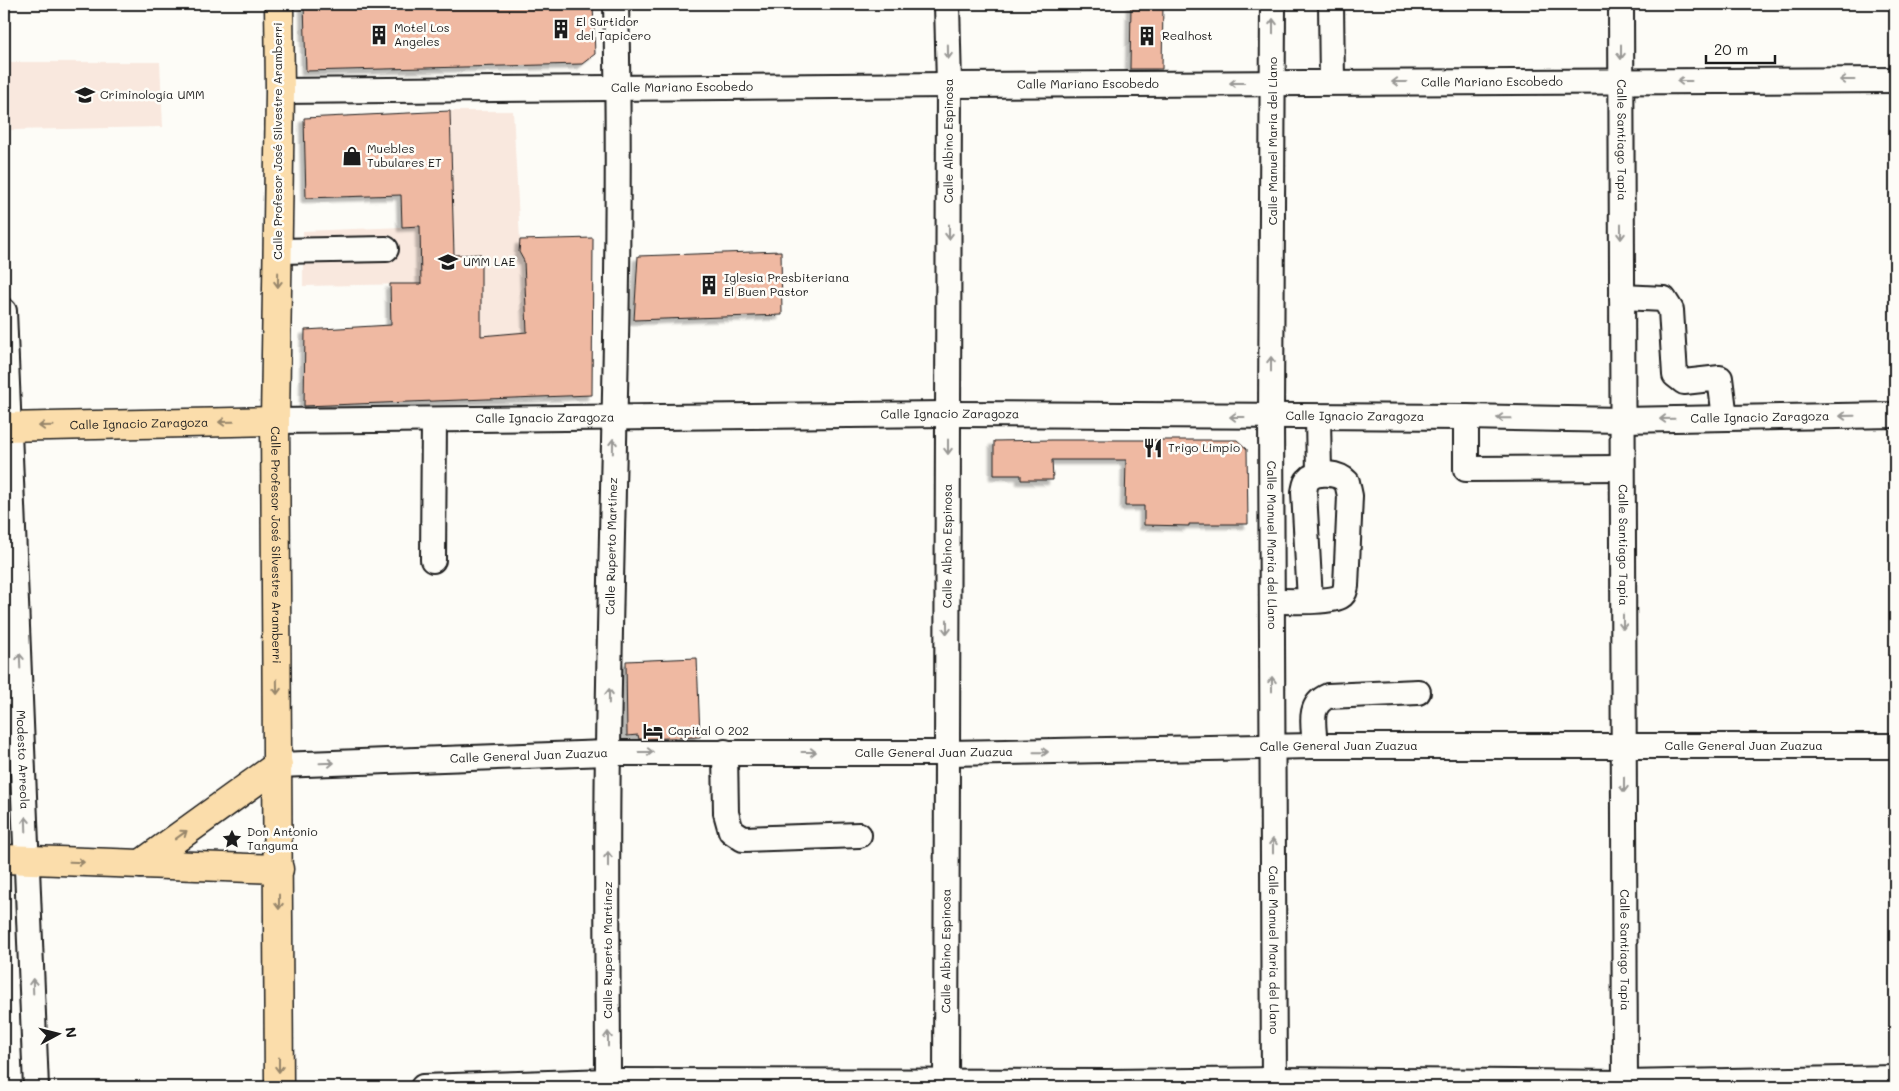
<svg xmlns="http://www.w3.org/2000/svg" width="1899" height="1091" viewBox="0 0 1899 1091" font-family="Mali,sans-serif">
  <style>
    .built { fill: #f9e8de }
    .building { fill: #efb9a2; stroke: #1c1c1c; filter: url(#shadow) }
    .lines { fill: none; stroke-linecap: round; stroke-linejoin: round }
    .minor-casing { stroke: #1c1c1c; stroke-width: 28 }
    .major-casing { stroke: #1c1c1c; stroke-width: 31 }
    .minor { stroke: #fdfcf7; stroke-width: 24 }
    .major { stroke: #fbddab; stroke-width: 28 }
    .oneway { stroke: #989794 }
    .oneway2 { stroke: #97866b }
    .labels { text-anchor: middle; stroke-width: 5; stroke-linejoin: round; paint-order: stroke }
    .poi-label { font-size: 12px; fill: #1c1c1c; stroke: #fdfcf7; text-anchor: start }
    .street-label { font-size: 12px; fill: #1c1c1c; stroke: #fdfcf7 }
  </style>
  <defs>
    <filter id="shadow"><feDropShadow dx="-4.5" dy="4.5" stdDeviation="1" flood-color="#0004"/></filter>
  </defs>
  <rect width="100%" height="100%" fill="#fdfcf7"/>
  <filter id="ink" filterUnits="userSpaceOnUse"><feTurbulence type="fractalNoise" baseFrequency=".02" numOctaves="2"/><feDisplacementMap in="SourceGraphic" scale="10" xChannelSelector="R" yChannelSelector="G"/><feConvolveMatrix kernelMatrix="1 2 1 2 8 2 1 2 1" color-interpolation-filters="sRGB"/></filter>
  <g filter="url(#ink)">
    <!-- built -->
    <path class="built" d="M8,62H160L163,127L11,130Z
      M450,111H513L520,240L593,238L592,395L424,401L416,284L303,286V231L453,225Z"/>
    <!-- building -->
    <path class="building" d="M304,4H593L595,54L582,64L306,71Z
      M1131,4H1163L1162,69H1130Z
      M450,111L454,255L481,254V336L527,332L524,261L519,252L520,240L593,238L592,395L304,406L305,330L391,325L390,284H421L420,226L402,227L401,195L306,198L304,118Z
      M781,251L782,315L634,320L638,256Z
      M1052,440H1237L1247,449L1248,524H1189V526L1144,525V506H1125L1126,460H1052L1053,480H1021V475H994V441Z
      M697,658L700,737L639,739L638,735L627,736L626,661Z"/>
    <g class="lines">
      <defs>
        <g id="minor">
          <path id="s1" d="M1273,4L1271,417L1274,1087"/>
          <path d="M1331,4L1332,82"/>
          <path id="s2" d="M1621,4L1625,1087"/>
          <path id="s3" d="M280,91L949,85L1895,80"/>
          <path d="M278,251L386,249"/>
          <path d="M1622,297L1664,299L1671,310L1675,375L1684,382L1720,378L1725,418"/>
          <path id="s4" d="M4,311L36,1087"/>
          <path d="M1318,417L1319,474"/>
          <path d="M1466,417V469L1622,468"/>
          <path id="s5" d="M275,421L948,414L1466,417L1622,420L1895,415"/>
          <path d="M433,560L434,420"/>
          <path d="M1272,601C1286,601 1331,603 1341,596C1345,594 1345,590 1346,586L1350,496L1347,482C1339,473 1316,470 1308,480C1305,483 1305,488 1304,492L1310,600"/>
          <path d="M1315,746C1314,726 1307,705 1328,696L1418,692"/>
          <path d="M725,752L726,813L731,831L743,839L859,835"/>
          <path id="s6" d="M278,765L607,753H947L1315,746H1895"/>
          <path d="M423,1087L608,1081L1107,1082L1274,1080L1625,1083L1895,1078"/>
          <path id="s7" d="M608,1087C608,975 606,862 608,750C611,501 622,252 616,4"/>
          <path id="s8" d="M946,1087L949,85L947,4"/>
        </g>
        <g id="major">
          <path id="s9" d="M279,4L280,91L275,421L279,1087"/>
          <path id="s10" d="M4,427L275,421"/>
          <path d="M4,859L279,869"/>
          <path d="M141,864L278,765"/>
        </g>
      </defs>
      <!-- minor casing -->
      <use href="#minor" class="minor-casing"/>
      <!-- major casing -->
      <use href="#major" class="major-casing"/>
      <!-- minor -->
      <use href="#minor" class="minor"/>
      <!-- major -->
      <use href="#major" class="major"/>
    </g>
    <!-- one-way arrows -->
    <defs><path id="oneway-shaft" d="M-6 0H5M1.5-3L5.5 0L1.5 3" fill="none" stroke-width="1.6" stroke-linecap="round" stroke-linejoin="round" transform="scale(1.25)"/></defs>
    <g class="oneway">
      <use href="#oneway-shaft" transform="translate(1273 26) rotate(-90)"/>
      <use href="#oneway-shaft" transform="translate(948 52) rotate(89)"/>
      <use href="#oneway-shaft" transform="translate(1621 52) rotate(90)"/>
      <use href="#oneway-shaft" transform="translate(1847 80) rotate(180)"/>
      <use href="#oneway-shaft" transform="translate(1684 81) rotate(180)"/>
      <use href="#oneway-shaft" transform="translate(1399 82) rotate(180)"/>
      <use href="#oneway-shaft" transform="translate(1237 83) rotate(180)"/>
      <use href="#oneway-shaft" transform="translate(949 232) rotate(90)"/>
      <use href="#oneway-shaft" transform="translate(1621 232) rotate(90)"/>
      <use href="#oneway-shaft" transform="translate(1271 364) rotate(-90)"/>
      <use href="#oneway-shaft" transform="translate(1847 416) rotate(179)"/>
      <use href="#oneway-shaft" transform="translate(1237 417) rotate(-180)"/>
      <use href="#oneway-shaft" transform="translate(1504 418) rotate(-179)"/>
      <use href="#oneway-shaft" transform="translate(1667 419) rotate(179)"/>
      <use href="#oneway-shaft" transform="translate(613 446) rotate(-89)"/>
      <use href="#oneway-shaft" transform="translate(948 447) rotate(90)"/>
      <use href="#oneway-shaft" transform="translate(1623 622) rotate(90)"/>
      <use href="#oneway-shaft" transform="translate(947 627) rotate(90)"/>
      <use href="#oneway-shaft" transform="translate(20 661) rotate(-92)"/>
      <use href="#oneway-shaft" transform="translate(1272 684) rotate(-90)"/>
      <use href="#oneway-shaft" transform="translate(609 696) rotate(-89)"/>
      <use href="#oneway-shaft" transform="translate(646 752)"/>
      <use href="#oneway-shaft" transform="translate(809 752)"/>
      <use href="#oneway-shaft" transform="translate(1041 752) rotate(-1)"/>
      <use href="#oneway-shaft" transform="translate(327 763) rotate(-2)"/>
      <use href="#oneway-shaft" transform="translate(1624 785) rotate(90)"/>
      <use href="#oneway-shaft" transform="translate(26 824) rotate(-92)"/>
      <use href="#oneway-shaft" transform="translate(1273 846) rotate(-90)"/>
      <use href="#oneway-shaft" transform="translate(608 859) rotate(-90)"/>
      <use href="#oneway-shaft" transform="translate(33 986) rotate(-92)"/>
      <use href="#oneway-shaft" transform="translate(608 1039) rotate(-90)"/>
    </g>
    <g class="oneway2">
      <use href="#oneway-shaft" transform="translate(278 280) rotate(91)"/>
      <use href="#oneway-shaft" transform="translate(226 422) rotate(179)"/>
      <use href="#oneway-shaft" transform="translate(46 426) rotate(179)"/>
      <use href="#oneway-shaft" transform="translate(277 687) rotate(89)"/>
      <use href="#oneway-shaft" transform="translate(181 835) rotate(-36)"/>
      <use href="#oneway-shaft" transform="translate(77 862) rotate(2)"/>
      <use href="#oneway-shaft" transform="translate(279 902) rotate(90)"/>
      <use href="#oneway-shaft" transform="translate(279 1065) rotate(90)"/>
    </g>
  </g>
  <!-- icons -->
  <defs>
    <symbol id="building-bare" viewBox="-9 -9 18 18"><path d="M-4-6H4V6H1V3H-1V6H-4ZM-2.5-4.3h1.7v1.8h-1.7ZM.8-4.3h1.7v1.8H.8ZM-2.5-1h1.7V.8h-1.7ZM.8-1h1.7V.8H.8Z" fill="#1c1c1c" stroke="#fdfcf7" stroke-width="2.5" paint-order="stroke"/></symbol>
    <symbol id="university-bare" viewBox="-9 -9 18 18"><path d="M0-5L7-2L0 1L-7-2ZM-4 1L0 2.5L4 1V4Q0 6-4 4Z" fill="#1c1c1c" stroke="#fdfcf7" stroke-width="2.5" paint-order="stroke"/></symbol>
    <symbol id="shop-bare" viewBox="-9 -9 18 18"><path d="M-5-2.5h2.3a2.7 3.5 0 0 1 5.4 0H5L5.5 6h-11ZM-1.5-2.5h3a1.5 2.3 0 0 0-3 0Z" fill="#1c1c1c" stroke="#fdfcf7" stroke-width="2.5" paint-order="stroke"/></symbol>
    <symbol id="restaurant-bare" viewBox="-9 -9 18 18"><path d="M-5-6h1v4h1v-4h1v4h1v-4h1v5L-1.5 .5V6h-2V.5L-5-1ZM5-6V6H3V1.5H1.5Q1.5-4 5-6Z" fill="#1c1c1c" stroke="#fdfcf7" stroke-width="2.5" paint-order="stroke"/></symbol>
    <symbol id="hotel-bare" viewBox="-9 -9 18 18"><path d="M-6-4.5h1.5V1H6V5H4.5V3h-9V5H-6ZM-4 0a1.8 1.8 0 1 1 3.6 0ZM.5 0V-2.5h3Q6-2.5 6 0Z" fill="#1c1c1c" stroke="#fdfcf7" stroke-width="2.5" paint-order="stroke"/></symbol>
    <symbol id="sight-bare" viewBox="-9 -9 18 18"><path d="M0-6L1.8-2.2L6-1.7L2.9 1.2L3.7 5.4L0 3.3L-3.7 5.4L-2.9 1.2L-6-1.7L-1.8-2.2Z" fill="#1c1c1c" stroke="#fdfcf7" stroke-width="2.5" paint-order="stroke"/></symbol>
  </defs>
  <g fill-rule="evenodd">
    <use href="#building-bare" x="547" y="15" width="28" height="28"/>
    <use href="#building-bare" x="365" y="21" width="28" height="28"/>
    <use href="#building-bare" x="1133" y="22" width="28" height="28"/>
    <use href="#university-bare" x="71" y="81" width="28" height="28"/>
    <use href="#shop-bare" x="338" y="142" width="28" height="28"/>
    <use href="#university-bare" x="434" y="248" width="28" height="28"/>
    <use href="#building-bare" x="695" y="271" width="28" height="28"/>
    <use href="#restaurant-bare" x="1139" y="434" width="28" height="28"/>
    <use href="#hotel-bare" x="639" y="717" width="28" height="28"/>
    <use href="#sight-bare" x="218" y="825" width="28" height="28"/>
  </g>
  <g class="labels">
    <!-- poi labels -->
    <g class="poi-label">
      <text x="576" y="26">El Surtidor<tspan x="576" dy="14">del Tapicero</tspan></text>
      <text x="394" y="32">Motel Los<tspan x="394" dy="14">Angeles</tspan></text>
      <text x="1162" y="40">Realhost</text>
      <text x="100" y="99">Criminología UMM</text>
      <text x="367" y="153">Muebles<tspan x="367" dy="14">Tubulares ET</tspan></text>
      <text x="463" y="266">UMM LAE</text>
      <text x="724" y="282">Iglesia Presbiteriana<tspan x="724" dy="14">El Buen Pastor</tspan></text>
      <text x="1168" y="452">Trigo Limpio</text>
      <text x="668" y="735">Capital O 202</text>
      <text x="247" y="836">Don Antonio<tspan x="247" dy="14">Tanguma</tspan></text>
    </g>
    <!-- street labels -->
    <g class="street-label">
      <text dy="4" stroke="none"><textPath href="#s3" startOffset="1212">Calle Mariano Escobedo</textPath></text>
      <text dy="4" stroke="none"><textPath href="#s3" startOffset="808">Calle Mariano Escobedo</textPath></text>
      <text dy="4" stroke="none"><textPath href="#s3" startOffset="402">Calle Mariano Escobedo</textPath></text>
      <text dy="4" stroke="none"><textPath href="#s8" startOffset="946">Calle Albino Espinosa</textPath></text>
      <text transform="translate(278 141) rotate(-90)" y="4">Calle Profesor José Silvestre Aramberri</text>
      <text transform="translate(1273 141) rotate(-90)" y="4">Calle Manuel Maria del Llano</text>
      <text dy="4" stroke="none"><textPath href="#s2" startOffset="136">Calle Santiago Tapia</textPath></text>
      <text dy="4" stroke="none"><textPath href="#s5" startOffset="675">Calle Ignacio Zaragoza</textPath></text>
      <text dy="4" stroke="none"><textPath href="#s5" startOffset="1080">Calle Ignacio Zaragoza</textPath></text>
      <text dy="4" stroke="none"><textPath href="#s5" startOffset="1485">Calle Ignacio Zaragoza</textPath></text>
      <text dy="4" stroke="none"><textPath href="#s5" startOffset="270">Calle Ignacio Zaragoza</textPath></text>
      <text dy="4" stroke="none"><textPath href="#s10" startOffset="135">Calle Ignacio Zaragoza</textPath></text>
      <text dy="4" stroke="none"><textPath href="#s9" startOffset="541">Calle Profesor José Silvestre Aramberri</textPath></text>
      <text dy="4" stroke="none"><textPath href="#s7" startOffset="541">Calle Ruperto Martínez</textPath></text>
      <text dy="4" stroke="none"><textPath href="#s8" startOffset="541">Calle Albino Espinosa</textPath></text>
      <text dy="4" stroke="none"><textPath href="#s1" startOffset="541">Calle Manuel Maria del Llano</textPath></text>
      <text dy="4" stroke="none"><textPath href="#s2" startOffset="541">Calle Santiago Tapia</textPath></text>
      <text dy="4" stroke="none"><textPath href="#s6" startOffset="1466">Calle General Juan Zuazua</textPath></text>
      <text dy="4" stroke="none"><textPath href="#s6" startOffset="1061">Calle General Juan Zuazua</textPath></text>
      <text dy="4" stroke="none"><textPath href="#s6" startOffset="656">Calle General Juan Zuazua</textPath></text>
      <text dy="4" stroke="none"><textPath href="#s6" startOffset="251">Calle General Juan Zuazua</textPath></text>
      <text dy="4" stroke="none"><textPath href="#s4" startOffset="449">Modesto Arreola</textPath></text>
      <text transform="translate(608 950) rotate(-90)" y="4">Calle Ruperto Martínez</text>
      <text dy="4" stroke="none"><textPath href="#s8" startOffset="136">Calle Albino Espinosa</textPath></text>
      <text dy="4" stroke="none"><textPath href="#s1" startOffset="946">Calle Manuel Maria del Llano</textPath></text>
      <text dy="4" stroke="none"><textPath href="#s2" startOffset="946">Calle Santiago Tapia</textPath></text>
    </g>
  </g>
  <!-- margin -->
  <rect width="1899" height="1091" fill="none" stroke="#fdfcf7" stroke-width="20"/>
  <rect x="10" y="10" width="1879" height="1071" fill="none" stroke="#1c1c1c" stroke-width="2" filter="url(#ink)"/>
  <!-- north arrow -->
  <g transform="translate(58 1034) rotate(83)" stroke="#fdfcf7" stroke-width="4" paint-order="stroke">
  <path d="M0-4L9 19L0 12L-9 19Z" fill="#1c1c1c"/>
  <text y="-8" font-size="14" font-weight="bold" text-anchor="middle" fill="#1c1c1c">N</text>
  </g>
  <!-- scale -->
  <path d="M1706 55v8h69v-8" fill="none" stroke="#1c1c1c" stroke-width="2.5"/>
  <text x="1714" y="55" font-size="15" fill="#1c1c1c" stroke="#fdfcf7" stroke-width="4" paint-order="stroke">20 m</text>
</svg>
